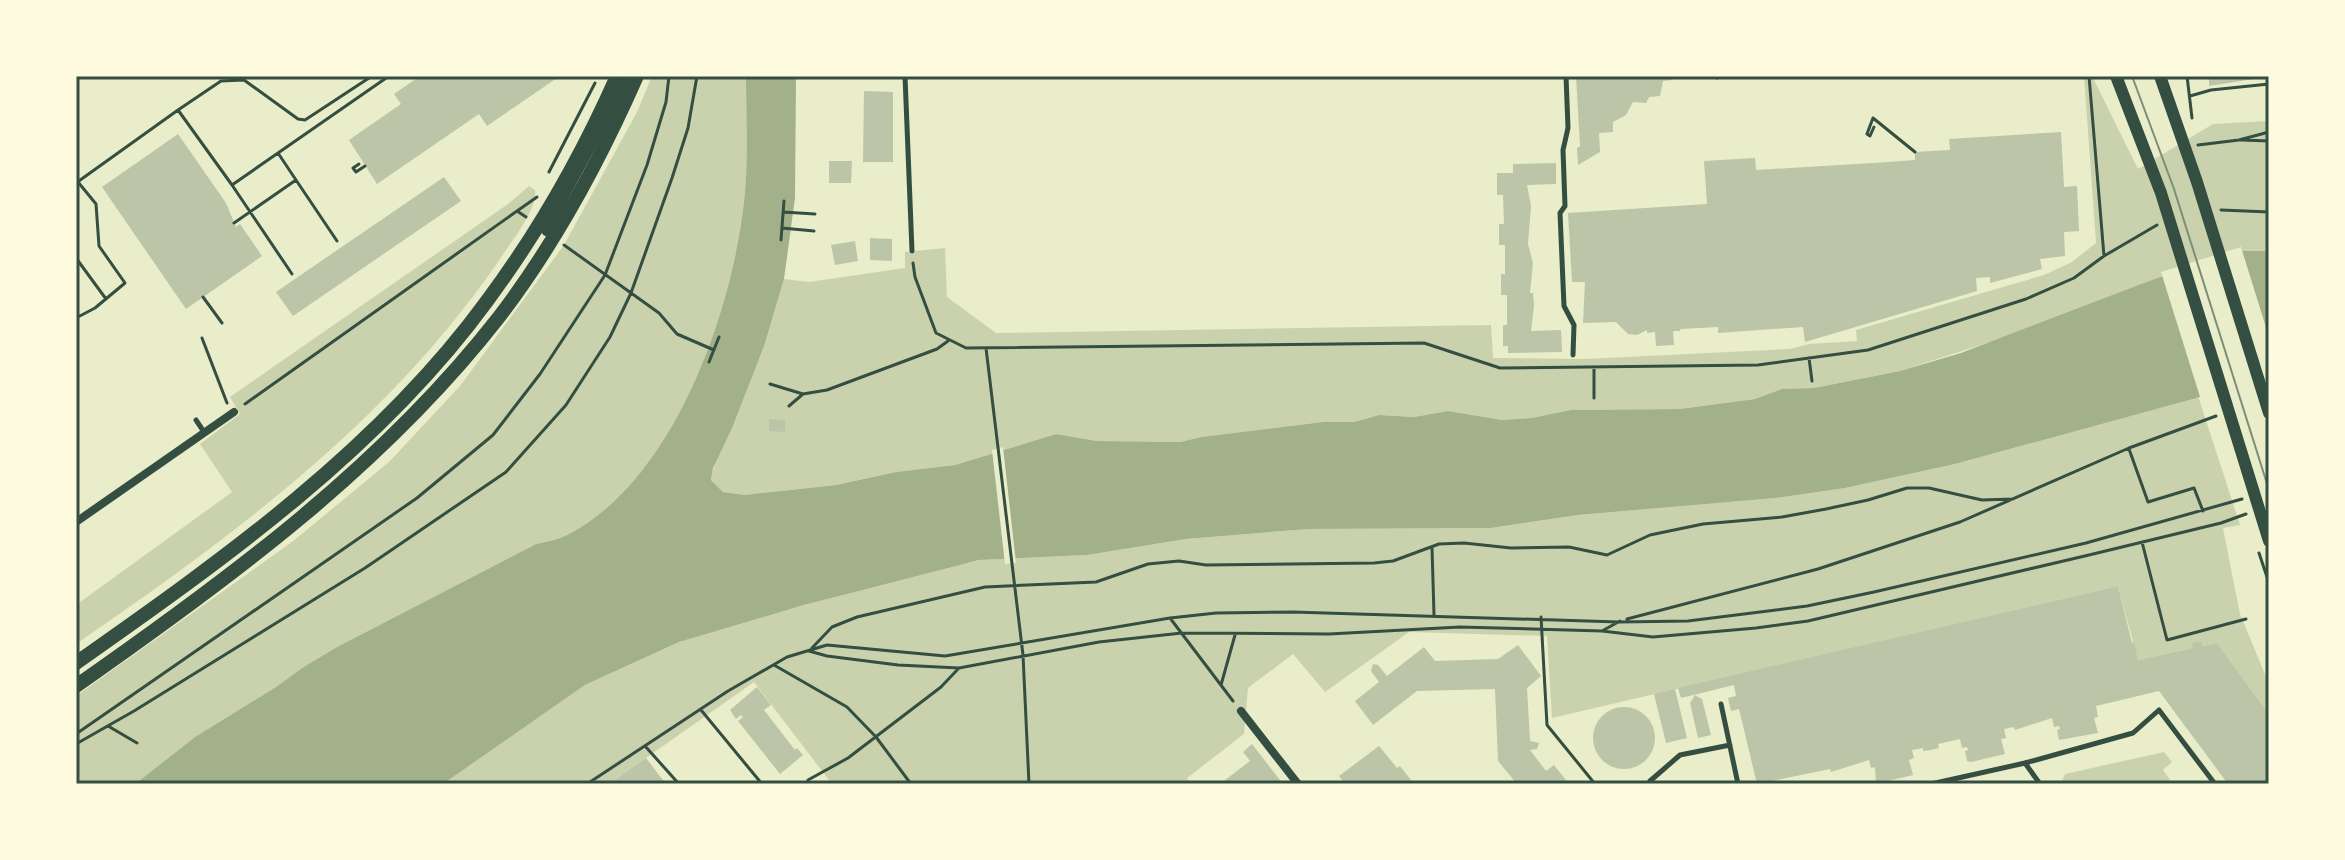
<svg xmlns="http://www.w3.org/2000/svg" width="2345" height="860" viewBox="0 0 2345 860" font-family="'Zilla Slab',serif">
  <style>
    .green { fill: #cad2ad }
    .water { fill: #a3b18a }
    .pier { fill: #e9edc9 }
    .building { fill: #bcc5a7 }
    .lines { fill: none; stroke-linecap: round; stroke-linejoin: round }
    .path { stroke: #344e41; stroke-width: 3 }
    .service { stroke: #344e41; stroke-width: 5 }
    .minor { stroke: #344e41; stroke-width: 8 }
    .tertiary { stroke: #344e41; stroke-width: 12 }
    .secondary { stroke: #344e41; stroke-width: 14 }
    .tram { stroke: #7c8e77; stroke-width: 2 }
    .neatline { fill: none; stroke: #344e41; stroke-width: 3 }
  </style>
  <rect width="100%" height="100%" fill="#e9edc9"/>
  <!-- green -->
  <path class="green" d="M652,76H746C746,120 749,166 743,210C729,320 671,484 565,536C556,540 545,542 536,544L337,647L302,668L276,687L195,737L135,784H76V696L292,542L389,462L460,386L564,245L637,112Z
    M2084,76H2092L2138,169L2213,124L2267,121L2266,105H2269V251H2242L2157,278L2015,334L1900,371L1814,388L1783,389L1755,399L1680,409L1571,410L1531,418L1502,420L1448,411L1414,417L1379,415L1354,422H1323L1201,437L1180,442L1097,441L1056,434L955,465L896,472L836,485L744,495L723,492L711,480C714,458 728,438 736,416C754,371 770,326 784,279L809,282L905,268V252L945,248L947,297L996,333L1491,325L1493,358L1585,359L1790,349L1809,344L1857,341L1856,330L2044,275L2072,262L2096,243Z
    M529,186L535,190C538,209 511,242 500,259C389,421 236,534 76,644V605L232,492L200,444L240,414L230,397L508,204Z
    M2198,396L2240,525L2223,528L2240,614L2269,684V714L2217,643L2203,646L2201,641L2193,643V648L2138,660L2118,586L1552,718L1547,636L1409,632L1325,692L1293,654L1248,688L1244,734L1187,778L1191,784H832L754,682L609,784H443L585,685L679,642L742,622L931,571L980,560L1087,555L1186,539L1308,529L1491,528L1578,515L1776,498L1845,488L1955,464Z
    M2164,752L2172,762L2163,770L2173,784H2061L2065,774Z"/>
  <!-- water -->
  <path class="water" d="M746,76H796L795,198L784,279L764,346L732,428L713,468L711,480L723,492L744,495L836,485L896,472L955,465L1056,434L1097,441L1180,442L1201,437L1323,422H1354L1379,415L1414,417L1448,411L1502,420L1531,418L1571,410L1680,409L1755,399L1782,389L1814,388L1900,371L1961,353L2157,278L2242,251H2269V378L1955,464L1845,488L1776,498L1578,515L1491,528L1308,529L1186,539L1087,555L979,560L804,605L679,642L585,685L443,784H135L195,737L276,687L302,668L337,647L536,544C545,542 556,540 565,536C671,484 729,320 743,210C749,166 746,120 746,76Z"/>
  <!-- pier -->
  <path class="pier" d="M2241,247L2269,337V382L2201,400L2161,272Z
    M1003,447L1016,563L1005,564L992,450Z"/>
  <!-- building -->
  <path class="building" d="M420,76H560L487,126L479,114L377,184L349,140L401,104L394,94Z
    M1576,76H1671L1672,80L1663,81L1660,96L1649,97L1646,103L1633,102L1626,115L1613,122V132L1599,133L1600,152L1578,165L1577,148L1580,146Z
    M2209,76H2260V78L2209,86Z
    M864,91L893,92V162H863Z
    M2061,132L2064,187L2077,186L2079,231L2064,232L2065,256L2040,259L2042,269L1990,283V277L1976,278L1977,291L1805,342L1803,327L1718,333V327L1680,329V331H1673L1674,345L1656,346L1655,332L1647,333V330L1637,335L1628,334L1616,322L1583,323L1585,282H1572L1568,213L1707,204L1704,161L1755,158L1756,170L1889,162L1915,160V152L1950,150L1949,139Z
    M178,134L226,203L236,227L240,224L262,256L186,309L102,187Z
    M829,161H852L851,183H829Z
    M1556,163V184L1527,185L1531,206L1528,244L1533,263L1530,293H1533L1534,306L1531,331L1561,330L1562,352L1508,353V346H1503V325H1507V295H1501V274H1505V245H1499V224H1504L1503,195H1497V173H1513V164Z
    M444,177L461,201L293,316L276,292Z
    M870,238L892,239V261L870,260Z
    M855,241L858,261L835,265L831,245Z
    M769,419L785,420V432L769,431Z
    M2118,586L2132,643L2134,642L2138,660L2193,648L2192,643L2201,641L2203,646L2217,643L2269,714V784H2228L2159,691L2096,706L2098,717L2094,718L2098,733L2059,740L2057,730L2060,729L2059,726L2054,727L2052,718L2015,730L2014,727L2004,729L2006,738L2001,739L2005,754L1971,762L1967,761L1965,751L1968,750L1967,747L1962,748L1960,739L1938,744L1939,748L1931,750L1923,751V748L1912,750L1914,758L1909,760L1913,775L1879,783L1876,782L1875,767L1871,768L1869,760L1831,772L1830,769L1757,784L1739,709L1731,711L1728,698L1736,696L1734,685L1681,698L1678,688Z
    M1518,645L1541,676L1527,688L1530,741L1539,743L1537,749L1530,750L1546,771L1554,765L1569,784H1517L1498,761L1495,689L1417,691L1373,725L1355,701L1379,682L1371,671L1373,664L1378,665L1387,676L1424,647L1435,661L1498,659Z
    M757,687L771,705L764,710L795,750L797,748L803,755L780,774L738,721L743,717L741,715L736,719L730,710Z
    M1675,689L1687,738L1666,743L1654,694Z
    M1695,695L1702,699L1711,735L1698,738L1690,703Z
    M1593 738a31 31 0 1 1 62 0a31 31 0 1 1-62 0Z
    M1252,744L1283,784H1220L1250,761L1243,752Z
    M1379,746L1397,768L1400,766L1414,784H1345L1339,776Z
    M646,758L666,784H609Z"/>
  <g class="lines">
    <!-- path -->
    <path class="path" d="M1715,76L1717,78
      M2089,76L2104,256
      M2187,76L2192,118
      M2190,96L2211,90L2269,84
      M178,110L221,81L244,80L298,119L305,120L372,76
      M1874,127L1870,136L1867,134L1873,118L1915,152
      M2242,140L2269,141
      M2198,145L2239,140L2269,132
      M278,153L232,185L292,274
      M359,164L353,168L356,172L365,166
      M549,172L595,83
      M296,180L337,241
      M76,183L178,110L232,185
      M2221,210L2269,212
      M517,211L537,197
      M783,212L815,214
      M234,223L296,180L278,153L389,76
      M782,228L814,231
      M781,240L784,201
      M564,245L659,313L677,334L714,350
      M76,258L106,299
      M913,263L915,277L936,333L966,348L1424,343L1500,368L1758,365L1868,350L2026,299L2074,278L2104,256L2157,225
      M203,297L222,323
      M76,318L95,308L125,283L99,246L96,204L78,182
      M202,338L227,403
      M986,348L1023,655L1029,784
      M1809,358L1812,381
      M709,362L719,337
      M1594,367V398
      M770,384L803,394
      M245,404L517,211L526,217
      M789,406L803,394L827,390L937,349L948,341
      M2129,449L2148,502L2194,488L2203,511
      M2142,542L2167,640L2246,619
      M1432,547L1434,615
      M2259,553L2269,583
      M1541,617L1547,725L1595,784
      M1170,618L1233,701
      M1627,619L1818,569L1960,522L2129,448L2216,416
      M1602,631L1620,621
      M812,648L832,627L857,617L985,587L1096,582L1148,564L1179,561L1206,565L1374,563L1393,561L1439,544L1464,543L1511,548L1569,547L1607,555L1650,535L1703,524L1782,517L1826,509L1868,500L1907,488H1929L1982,500L2013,499
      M809,651L827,656L898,665L959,668L1099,642L1182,633L1329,634L1460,627L1602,631L1653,637L1756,628L1808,621L1876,605L2089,555L2221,523L2246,514
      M774,665L847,707L876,737L911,784
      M1221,685L1235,635
      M701,710L762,784
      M108,726L137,743
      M76,734L417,498L493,435L540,374L605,275L647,165L666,102L669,76
      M76,744L134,711L365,568L506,472L566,405L610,337L631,293L672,178L688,128L697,76
      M645,746L679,784
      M808,780L848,758L941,687L958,669
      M587,784L728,691L787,657L827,645L945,656L1170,618L1216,613L1293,612L1619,622L1688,621L1807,606L1874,592L2086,543L2242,499"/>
    <!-- service -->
    <path class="service" d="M905,76L912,251
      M1566,76L1568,128L1563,150L1565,206L1560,213L1564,306L1574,325L1573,355
      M196,420L204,432
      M1721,704L1738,784
      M2025,763L2040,784
      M1652,784L1650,781L1680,755L1730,745
      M1931,784L2025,763L2133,733L2159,710L2215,784"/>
    <!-- minor -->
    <path class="minor" d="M546,232L614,105L627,76
      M76,522L234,412
      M1241,711L1298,784"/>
    <!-- tertiary -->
    <path class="tertiary" d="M2116,76L2161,193L2269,541
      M2160,76L2197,182L2269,413"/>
    <!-- secondary -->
    <path class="secondary" d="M76,663C224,559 379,449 487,301C539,231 582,155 617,76
      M76,686C229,579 383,466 499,317C555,244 600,160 637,76"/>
    <!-- tram -->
    <path class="tram" d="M2132,76L2174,189L2269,490"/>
  </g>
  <!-- border -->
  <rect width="2345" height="860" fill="none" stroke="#fefae0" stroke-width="156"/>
  <rect x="78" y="78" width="2189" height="704" class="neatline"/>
</svg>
